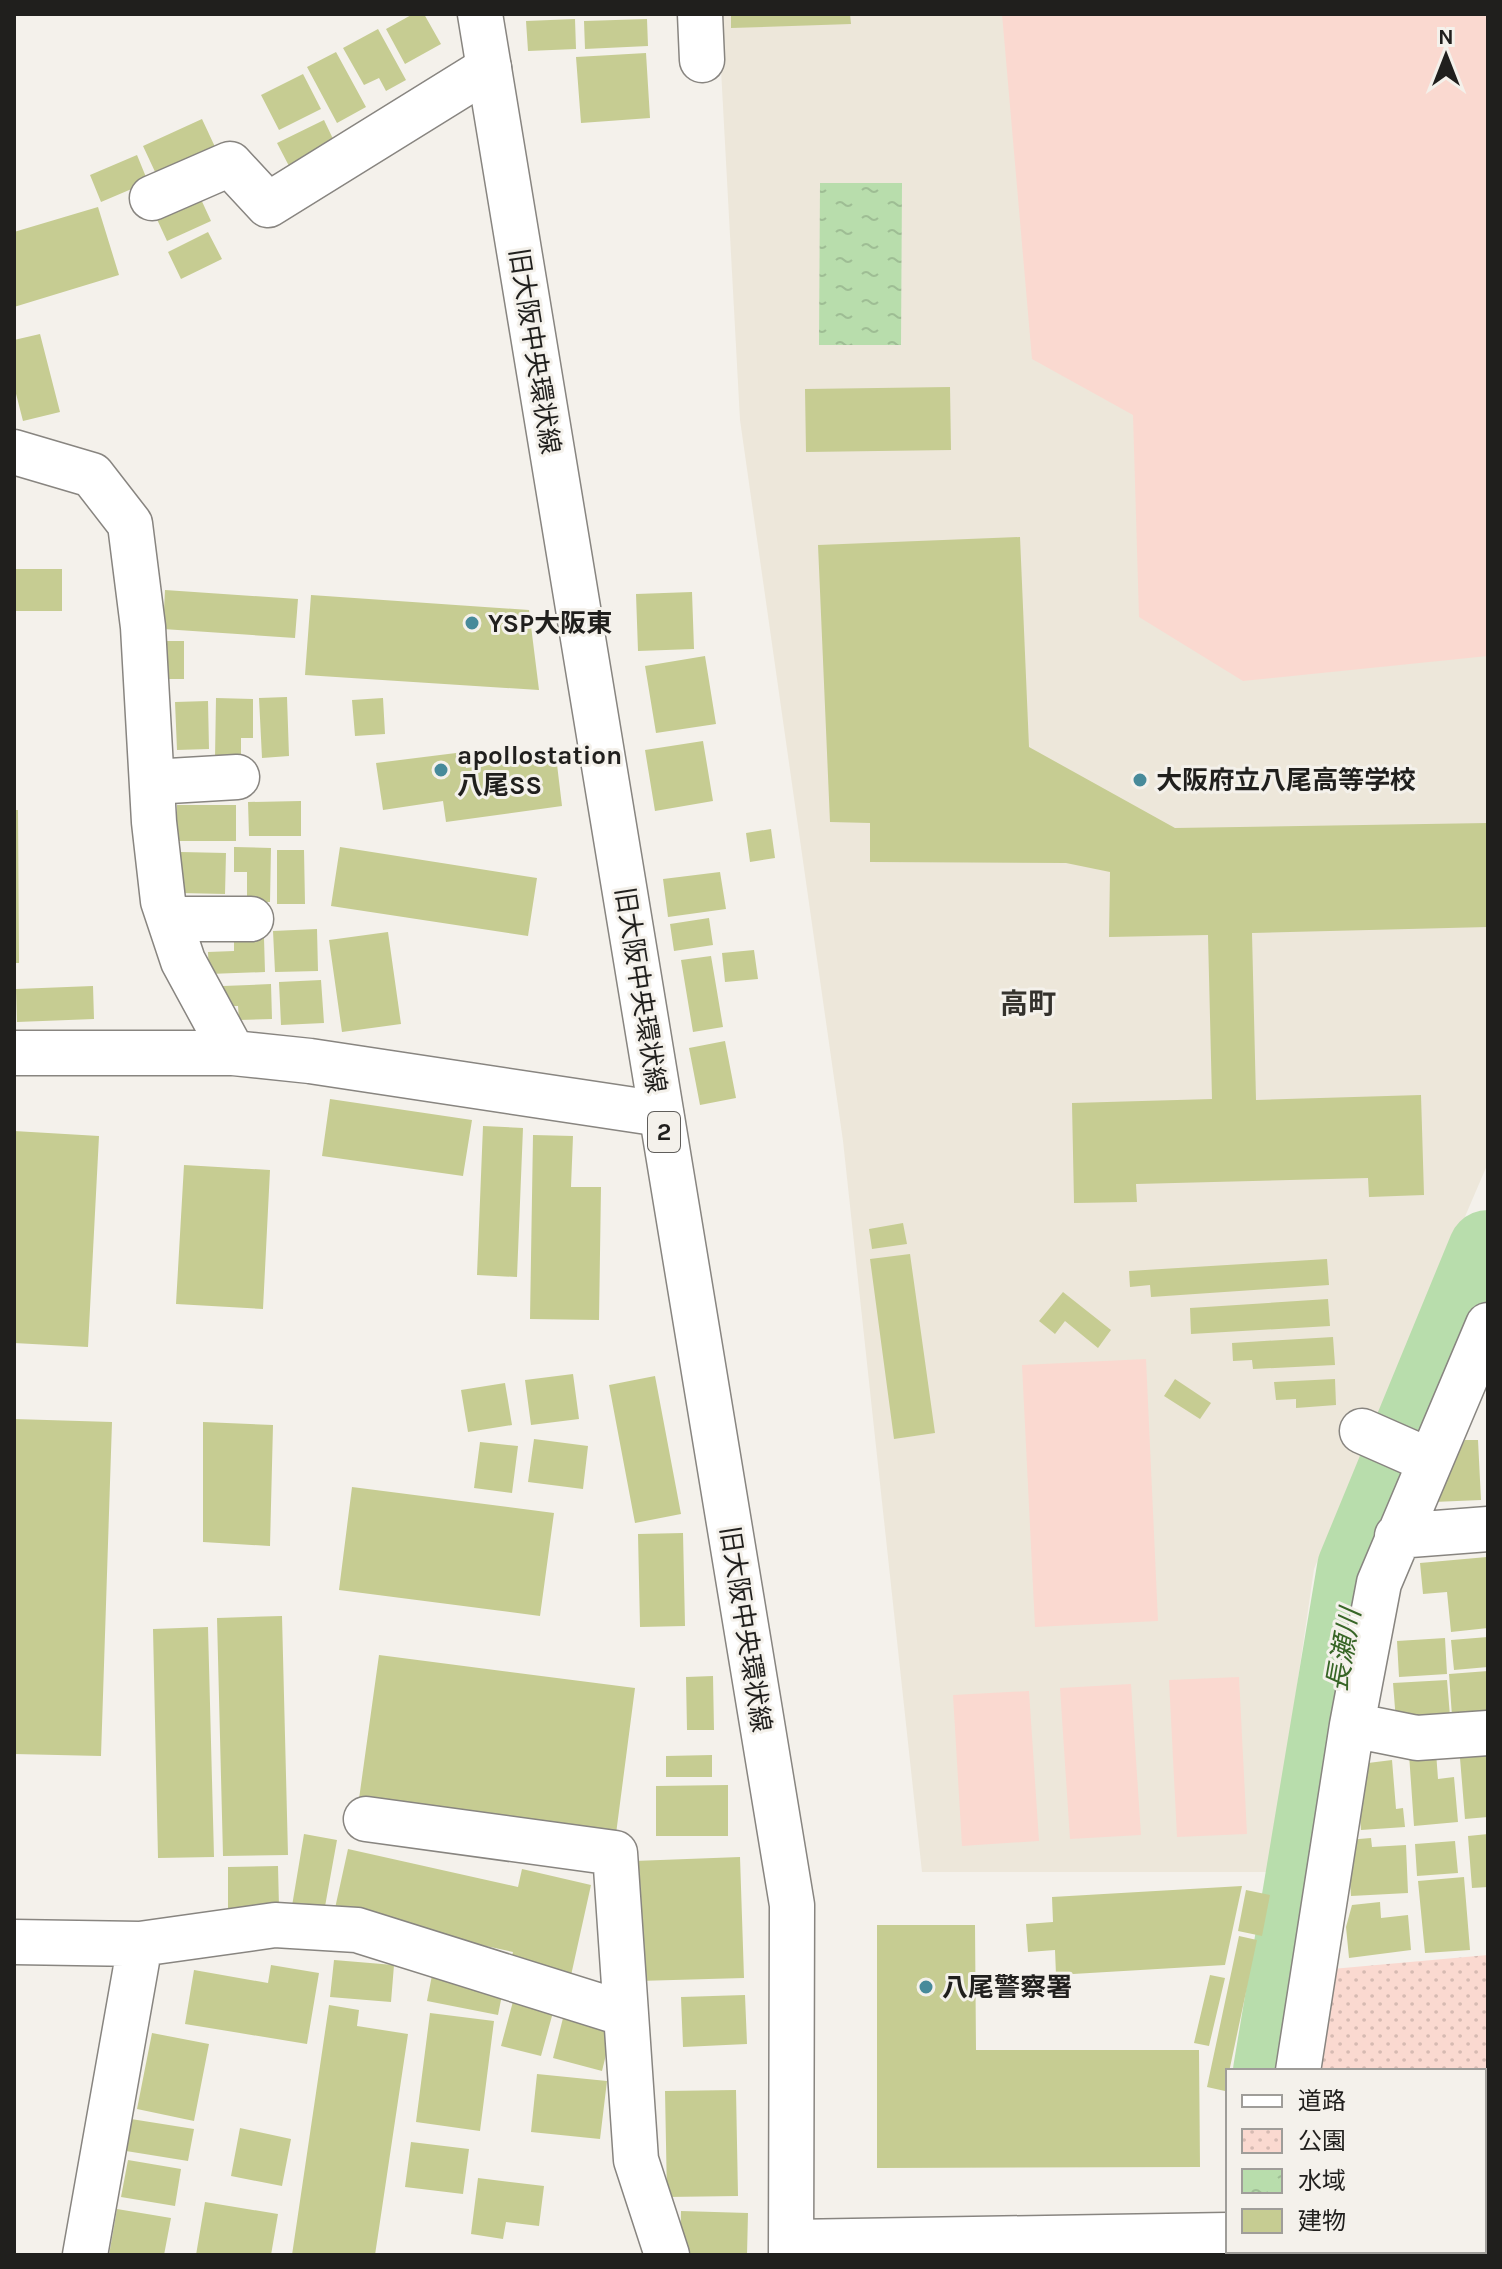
<svg xmlns="http://www.w3.org/2000/svg" width="1502" height="2269" viewBox="0 0 1502 2269" font-family="Karla,'Noto Sans JP',sans-serif">
  <style>
    .built { fill: #ede7da }
    .grass { fill: #fad9d0 }
    .park { fill: url(#park-dots) }
    .water { fill: url(#water-ripples) }
    .lines { fill: none; stroke-linecap: round; stroke-linejoin: round }
    .river { stroke: #b8ddac; stroke-width: 80 }
    .building { fill: #c6cc92 }
    .minor-casing { stroke: #888580; stroke-width: 47 }
    .major-casing { stroke: #888580; stroke-width: 47 }
    .minor { stroke: #fff; stroke-width: 44 }
    .major { stroke: #fff; stroke-width: 44 }
    .poi-dot { fill: #478a9a; stroke: #f4f1eb; stroke-width: 3 }
    .labels { text-anchor: middle; stroke-width: 6; stroke-linejoin: round; paint-order: stroke }
    .shield { fill: #f4f1eb; stroke: #605e5b; stroke-width: 2 }
    .shield-label { font-size: 24px; font-weight: bold; fill: #201f1d }
    .street-label { font-size: 26px; fill: #201f1d; stroke: #f4f1eb }
    .poi-label { font-size: 26px; font-weight: bold; fill: #201f1d; stroke: #f4f1eb; text-anchor: start }
    .neighbourhood-label { font-size: 28px; font-weight: bold; fill: #34322d; stroke: #f4f1eb }
    .water-label { font-size: 28px; font-style: italic; fill: #376526; stroke: #f4f1eb }
  </style>
  <defs>
    <pattern id="park-dots" width="8" height="8" patternUnits="userSpaceOnUse" patternTransform="scale(2)"><rect width="8" height="8" fill="#fad9d0"/><path d="M2 2h.1M6 6h.1" fill="none" stroke="#d6bab2" stroke-width="1.8" stroke-linecap="round"/></pattern>
    <pattern id="water-ripples" width="26" height="14" patternUnits="userSpaceOnUse" patternTransform="scale(2)"><rect width="26" height="14" fill="#b8ddac"/><path d="M2 4q2-2 4 0t4 0M15 11q2-2 4 0t4 0" fill="none" stroke="#9ebd94"/></pattern>
  </defs>
  <rect width="100%" height="100%" fill="#f4f1eb"/>
  <!-- built -->
  <path class="built" d="M718,14H1488V1163L1314,1569L1270,1872H922L843,1141L740,420Z"/>
  <!-- grass -->
  <path class="grass" d="M1002,14H1488V656L1243,681L1139,617L1133,415L1032,359Z
    M1146,1359L1158,1621L1035,1627L1022,1365Z
    M1239,1677L1247,1834L1177,1837L1169,1680Z
    M1131,1684L1141,1835L1070,1839L1060,1688Z
    M1029,1691L1039,1841L962,1846L953,1695Z"/>
  <!-- park -->
  <path class="park" d="M1488,1955V2168H1484V2071H1316L1332,1969Z"/>
  <!-- water -->
  <path class="water" d="M820,183H902L901,345H819Z"/>
  <g class="lines">
    <!-- river -->
    <path class="river" d="M1273,2071L1357,1568L1488,1250
      M1255,2251L1256,2255"/>
  </g>
  <!-- building -->
  <path class="building" d="M413,14H424L441,44L405,64L386,29Z
    M731,14H850L851,24L731,28Z
    M575,19L576,49L528,51L526,21Z
    M647,19L648,46L585,49L584,21Z
    M378,29L406,80L386,91L379,78L364,85L343,48Z
    M336,52L366,107L337,123L307,67Z
    M646,53L650,118L581,123L576,57Z
    M303,74L321,109L279,130L261,95Z
    M202,119L216,149L157,176L143,146Z
    M324,120L335,143L289,166L277,143Z
    M137,155L148,182L101,202L90,175Z
    M199,195L211,221L167,241L155,215Z
    M98,207L119,275L14,307V232Z
    M208,232L222,259L181,279L168,252Z
    M40,334L60,412L23,421L14,386V340Z
    M950,387L951,450L806,452L805,389Z
    M1020,537L1029,747L1175,828L1488,823V927L1252,933L1256,1100L1421,1095L1424,1195L1369,1197L1368,1178L1136,1184L1137,1202L1074,1203L1072,1103L1212,1099L1208,935L1109,937L1110,872L1066,863L870,862V823L830,822L818,545Z
    M14,569H62V611H14Z
    M165,590L298,599L295,638L163,629Z
    M692,592L694,649L638,651L636,594Z
    M311,595L529,610L539,690L305,675Z
    M160,641H184V679H160Z
    M705,656L716,724L656,733L645,666Z
    M287,697L289,756L262,758L259,698Z
    M216,698L253,699V738H241V759L215,758Z
    M383,698L385,734L355,736L352,700Z
    M208,701L209,749L177,750L175,702Z
    M703,741L713,801L655,811L645,750Z
    M464,752L466,768L556,756L562,806L446,822L443,801L383,810L376,763Z
    M301,801V836H249L248,802Z
    M177,805H236V841H177Z
    M14,810H18L19,963H14Z
    M771,829L775,858L750,862L746,833Z
    M234,847L271,848L270,902H247V872H234Z
    M340,847L537,878L528,936L331,906Z
    M277,850H304L305,904H277Z
    M181,852L226,853L225,894L180,893Z
    M720,872L726,909L668,917L663,879Z
    M709,918L713,945L674,951L670,924Z
    M317,929L318,971L275,972L273,931Z
    M388,932L401,1024L342,1032L329,940Z
    M264,938L265,972L209,974L208,952L234,951V939Z
    M754,950L758,979L725,982L722,953Z
    M711,956L723,1027L693,1032L681,960Z
    M321,980L324,1023L281,1025L279,982Z
    M271,984L272,1019L239,1020L238,1006H224L223,986Z
    M93,986L94,1019L17,1022L16,989Z
    M725,1041L736,1098L700,1105L689,1048Z
    M330,1099L472,1120L463,1176L322,1156Z
    M483,1126L523,1128L517,1277L477,1275Z
    M14,1131L99,1136L88,1347L14,1343Z
    M533,1135L573,1136L571,1187H601L599,1320L530,1319Z
    M184,1165L270,1170L263,1309L176,1304Z
    M903,1223L907,1244L872,1249L869,1229Z
    M910,1254L935,1433L894,1439L870,1259Z
    M1327,1259L1329,1285L1151,1297L1150,1285L1130,1287L1129,1271Z
    M1063,1292L1111,1330L1098,1348L1065,1321L1055,1334L1039,1321Z
    M1328,1299L1330,1326L1191,1334L1190,1308Z
    M1333,1337L1335,1365L1253,1369L1252,1360L1233,1361L1232,1343Z
    M573,1374L579,1419L531,1425L525,1380Z
    M655,1376L681,1514L635,1523L609,1385Z
    M1175,1379L1211,1403L1200,1419L1164,1396Z
    M1335,1379L1336,1405L1296,1408V1399L1276,1400L1274,1382Z
    M505,1383L512,1425L468,1432L461,1390Z
    M14,1419L112,1422L101,1756L14,1754Z
    M203,1422L273,1425L270,1546L203,1542Z
    M534,1439L588,1446L583,1489L528,1482Z
    M1465,1440H1478L1481,1500L1433,1502Z
    M480,1442L518,1446L512,1493L474,1488Z
    M352,1487L554,1513L540,1616L339,1590Z
    M683,1533L685,1626L640,1627L638,1534Z
    M1487,1557L1488,1628L1451,1632L1447,1592L1423,1594L1420,1563Z
    M282,1616L288,1855L223,1856L217,1618Z
    M208,1627L214,1857L158,1858L153,1629Z
    M1488,1637V1667L1454,1670L1451,1640Z
    M1445,1638L1447,1674L1399,1677L1397,1641Z
    M379,1655L635,1688L616,1834L359,1799Z
    M1488,1671V1713L1452,1716L1449,1674Z
    M713,1676L714,1730H687L686,1677Z
    M1447,1680L1450,1716L1396,1721L1393,1683Z
    M1488,1743V1817L1465,1819L1459,1746Z
    M1436,1752L1438,1779L1454,1777L1458,1822L1414,1826L1409,1754Z
    M712,1755V1777H666V1756Z
    M1392,1760L1396,1809L1403,1808L1405,1827L1361,1830L1359,1806L1368,1763Z
    M728,1785V1836H656V1786Z
    M304,1834L337,1840L324,1912L292,1906Z
    M1488,1834V1887L1472,1888L1468,1836Z
    M1371,1838L1372,1847L1406,1845L1408,1893L1351,1896L1347,1840Z
    M1455,1841L1458,1873L1417,1876L1415,1844Z
    M348,1849L518,1887L522,1869L591,1885L570,1980L509,1967L513,1952L334,1913Z
    M740,1857L744,1978L638,1981L634,1861Z
    M278,1866L279,1907L228,1908V1867Z
    M1464,1877L1470,1950L1425,1953L1418,1881Z
    M1242,1886L1225,1965L1056,1975L1055,1950L1028,1952L1026,1924L1053,1922L1052,1897Z
    M1246,1890L1270,1895L1262,1936L1238,1931Z
    M1380,1902L1381,1918L1408,1915L1411,1950L1349,1958L1346,1927L1352,1905Z
    M877,1925H975L976,2050H1199L1200,2167L877,2168Z
    M1239,1936L1257,1940L1225,2091L1207,2087Z
    M334,1960L394,1965L391,2002L330,1997Z
    M271,1965L319,1973L307,2044L185,2024L194,1970L268,1983Z
    M433,1970L504,1985L498,2015L427,2001Z
    M1210,1975L1225,1978L1209,2046L1194,2043Z
    M515,1994L555,2005L541,2056L501,2046Z
    M745,1995L747,2044L683,2047L681,1997Z
    M329,2005L359,2010L357,2026L408,2034L375,2255H292Z
    M565,2010L614,2022L602,2071L553,2058Z
    M430,2013L494,2021L480,2131L416,2122Z
    M152,2033L209,2044L194,2121L137,2109Z
    M537,2074L607,2081L600,2139L531,2132Z
    M736,2090L738,2196L667,2197L665,2091Z
    M131,2119L194,2129L188,2161L126,2151Z
    M240,2128L291,2139L282,2186L231,2176Z
    M411,2142L469,2149L463,2194L405,2187Z
    M128,2160L181,2169L175,2206L121,2197Z
    M478,2178L544,2186L539,2226L506,2222L503,2239L471,2234Z
    M205,2202L278,2214L271,2255H196Z
    M117,2209L171,2218L164,2255H109Z
    M681,2211L748,2213L747,2255H680Z"/>
  <g class="lines">
    <defs>
      <path id="minor" d="M700,14L702,60
        M152,198L230,164L268,205L489,68
        M14,452L92,475L130,524L143,627L154,822L163,901L183,961L233,1053
        M152,782L237,777
        M169,919H251
        M14,1053H233L310,1061L661,1114
        M1362,1431L1430,1461
        M1397,1536L1488,1529
        M1352,1725L1417,1738L1488,1733
        M366,1819L615,1853L636,2160L667,2255
        M14,1942L140,1944L85,2255
        M140,1944L275,1925L357,1930L625,2014
        M1298,2071L1352,1725L1379,1583L1488,1325
        M1484,2215H1488
        M792,2242L1228,2235
        M1277,2251L1278,2255"/>
      <path id="major" d="M480,14L792,1905L791,2255"/>
    </defs>
    <!-- minor casing -->
    <use href="#minor" class="minor-casing"/>
    <!-- major casing -->
    <use href="#major" class="major-casing"/>
    <!-- minor -->
    <use href="#minor" class="minor"/>
    <!-- major -->
    <use href="#major" class="major"/>
  </g>
  <!-- markers -->
  <g class="poi-dot">
    <circle cx="472" cy="623" r="8"/>
    <circle cx="441" cy="770" r="8"/>
    <circle cx="1140" cy="780" r="8"/>
    <circle cx="926" cy="1987" r="8"/>
  </g>
  <g class="labels">
    <!-- shield labels -->
    <rect class="shield" x="648" y="1112" width="32" height="40" rx="6"/>
    <g class="shield-label">
      <text x="664" y="1140">2</text>
    </g>
    <!-- street labels -->
    <g class="street-label">
      <text transform="translate(535 351) rotate(81)" y="9">旧大阪中央環状線</text>
      <text transform="translate(641 990) rotate(81)" y="9">旧大阪中央環状線</text>
      <text transform="translate(746 1629) rotate(81)" y="9">旧大阪中央環状線</text>
    </g>
    <!-- poi labels -->
    <g class="poi-label">
      <text x="488" y="632">YSP大阪東</text>
      <text x="457" y="764">apollostation<tspan x="457" dy="30">八尾SS</tspan></text>
      <text x="1156" y="789">大阪府立八尾高等学校</text>
      <text x="942" y="1996">八尾警察署</text>
    </g>
    <!-- neighbourhood labels -->
    <g class="neighbourhood-label">
      <text x="1028" y="1013">高町</text>
    </g>
    <!-- water labels -->
    <g class="water-label">
      <text transform="translate(1343 1650) rotate(-80)" y="10">長瀬川</text>
    </g>
  </g>
  <!-- border -->
  <rect width="1502" height="2269" fill="none" stroke="#201f1d" stroke-width="32"/>
  <!-- legend -->
  <rect x="1226" y="2069" width="260" height="184" fill="#f4f1eb" stroke="#9f9d99" stroke-width="2"/>
  <rect x="1242" y="2095" width="40" height="12" fill="#ffffff" stroke="#9f9d99" stroke-width="2"/>
  <text x="1298" y="2109" font-size="24" fill="#201f1d">道路</text>
  <rect x="1242" y="2129" width="40" height="24" fill="url(#park-dots)" stroke="#9f9d99" stroke-width="2"/>
  <text x="1298" y="2149" font-size="24" fill="#201f1d">公園</text>
  <rect x="1242" y="2169" width="40" height="24" fill="url(#water-ripples)" stroke="#9f9d99" stroke-width="2"/>
  <text x="1298" y="2189" font-size="24" fill="#201f1d">水域</text>
  <rect x="1242" y="2209" width="40" height="24" fill="#c6cc92" stroke="#9f9d99" stroke-width="2"/>
  <text x="1298" y="2229" font-size="24" fill="#201f1d">建物</text>
  <!-- north arrow -->
  <g transform="translate(1446 56)" stroke="#f4f1eb" stroke-width="6" paint-order="stroke">
  <path d="M0-6L14 30L0 20L-14 30Z" fill="#201f1d"/>
  <text y="-12" font-size="22" font-weight="bold" text-anchor="middle" fill="#201f1d">N</text>
  </g>
</svg>
